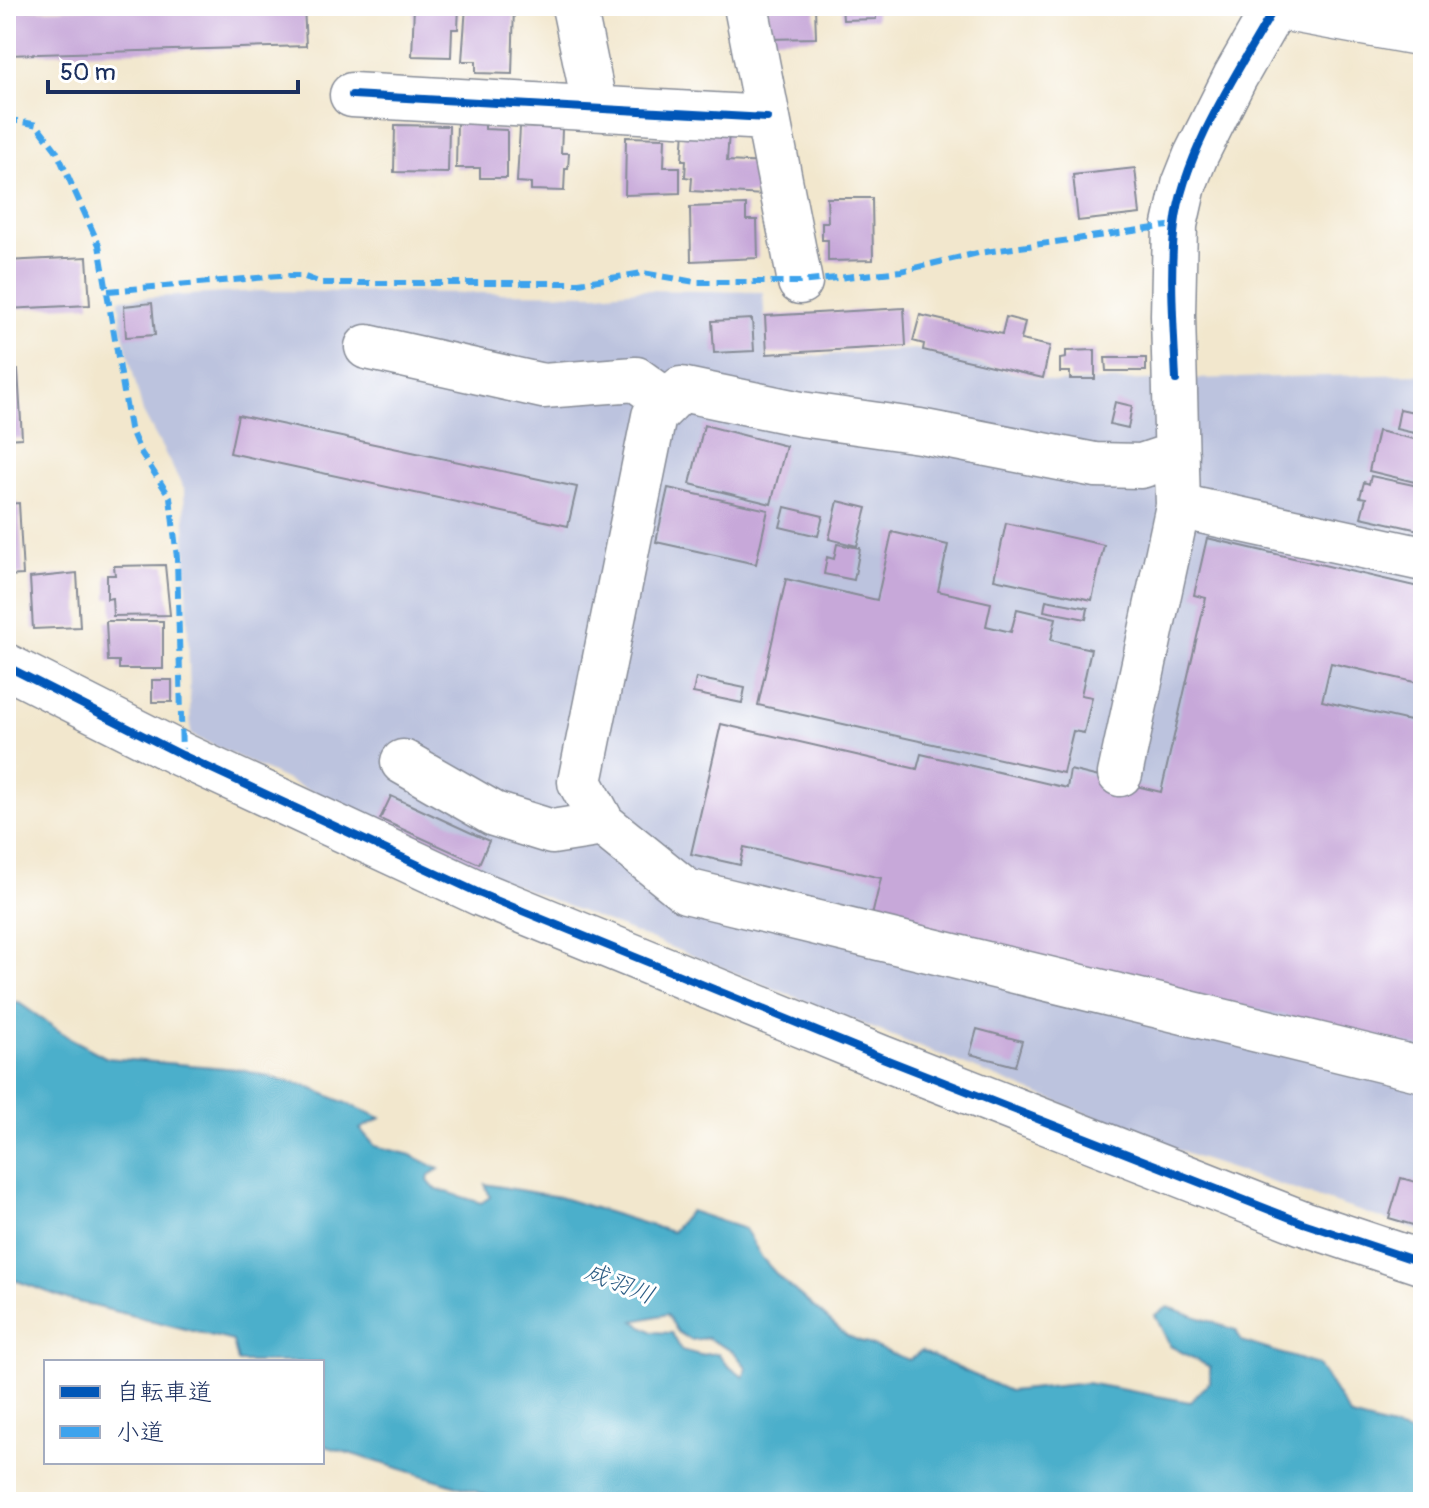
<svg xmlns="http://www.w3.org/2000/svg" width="1429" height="1508" viewBox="0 0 1429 1508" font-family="Pangolin,'Klee One',sans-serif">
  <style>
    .industrial { fill: #bcc3de }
    .water { fill: #4cafcb; stroke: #346f94; stroke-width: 2; fill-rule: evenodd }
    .building { fill: #c7a8d9 }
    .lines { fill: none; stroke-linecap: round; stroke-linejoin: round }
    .minor-casing { stroke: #868b96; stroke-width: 47 }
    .highway-casing { stroke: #868b96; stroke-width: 47 }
    .minor { stroke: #fff; stroke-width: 44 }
    .highway { stroke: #fff; stroke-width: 44 }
    .quiet { stroke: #3da3ed; stroke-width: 6; stroke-dasharray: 12 6; stroke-linecap: butt }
    .cycleway-casing { stroke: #fff; stroke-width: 13 }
    .cycleway { stroke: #0057b8; stroke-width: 8 }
    .labels { text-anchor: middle; stroke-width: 6; stroke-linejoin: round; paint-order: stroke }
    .water-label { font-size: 24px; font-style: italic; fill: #2c5c84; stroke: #fff }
  </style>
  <rect width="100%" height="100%" fill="#fff"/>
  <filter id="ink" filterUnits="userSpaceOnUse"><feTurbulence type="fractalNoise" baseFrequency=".0125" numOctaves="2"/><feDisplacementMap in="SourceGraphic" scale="16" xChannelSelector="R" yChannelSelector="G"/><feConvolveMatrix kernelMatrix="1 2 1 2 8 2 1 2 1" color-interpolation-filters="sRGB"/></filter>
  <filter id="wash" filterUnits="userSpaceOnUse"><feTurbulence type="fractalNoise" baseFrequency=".006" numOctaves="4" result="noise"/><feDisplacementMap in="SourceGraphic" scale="32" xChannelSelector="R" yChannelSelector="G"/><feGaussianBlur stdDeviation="1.8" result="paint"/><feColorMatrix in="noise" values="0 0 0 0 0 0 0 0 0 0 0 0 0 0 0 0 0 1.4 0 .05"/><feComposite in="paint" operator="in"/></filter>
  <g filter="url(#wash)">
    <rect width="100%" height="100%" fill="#f2e7cd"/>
    <!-- industrial -->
    <path class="industrial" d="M638,290L763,292L767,359L915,349L1055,382L1423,374V1232L1198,1158L490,875L191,735L184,489L143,412L122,330L119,299L260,291L598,294Z"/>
    <!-- water -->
    <path class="water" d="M6,1002L19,1003L68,1037L107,1058L238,1069L306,1086L381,1118L360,1129L375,1146L411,1155L439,1169L429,1175L428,1181L434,1188L481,1203L490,1197L485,1184L559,1197L672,1232L690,1211L745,1229L762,1258L779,1277L847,1336L909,1360L921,1351L1009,1391L1087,1383L1190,1402L1210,1381V1367L1170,1346L1155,1315L1168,1307L1236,1330L1241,1341L1318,1365L1351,1417L1418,1435L1423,1444V1502H510L322,1445V1362H238L233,1341L70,1300L6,1277ZM667,1314L678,1332L691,1340L707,1338L734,1352L747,1368L743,1377L727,1365L718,1353L700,1355L681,1350L672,1333L653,1332L634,1321Z"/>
    <g id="blocks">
      <!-- building -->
      <path class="building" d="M165,6H304L306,46L6,55V11Z
        M414,6H459L458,29H452L451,57L412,56Z
        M466,6H514L512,74L476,73V61H462Z
        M768,6H815L816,38L768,39Z
        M842,6H876V19L843,20Z
        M457,121H485V129L507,130V178H480V168H456Z
        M395,125L449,126L448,173L394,172Z
        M520,127L562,129L561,153H569L568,169H565L564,191L531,190V183L517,182Z
        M684,130L729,132L727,161L767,163L765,195L691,191L692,178L685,177L686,160H682Z
        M626,137L665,138L664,167H680V193L625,195Z
        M1135,168L1140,214L1078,221L1073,175Z
        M827,198H872L873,260L828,261V240H822V222H828Z
        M746,205V220H757L758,258L691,261L690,207Z
        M87,257L90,305L6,309V261Z
        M152,303L155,335L126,337L124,306Z
        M904,308L906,346L767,354L765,316Z
        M920,315L1002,334L1006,317L1025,322L1021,340L1050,346L1043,378L923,350L924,344L913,341Z
        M752,319L754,351L714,353L712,321Z
        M1095,350V379H1070V372H1060V359L1066,358V351Z
        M1105,358H1146V371H1106Z
        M18,370L22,438L6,439V371Z
        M1115,402L1132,406L1128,428L1110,424Z
        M1400,409L1423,414V435L1396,429Z
        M238,415L577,487L568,526L230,453Z
        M704,425L786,446L771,504L690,484Z
        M1378,431L1423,441V484L1369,471Z
        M1371,476L1423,487V531L1361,517L1366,498L1360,497L1364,482L1369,484Z
        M668,488L768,510L756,564L656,542Z
        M838,501L867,508L857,546L829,539Z
        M19,503L23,575L6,576V504Z
        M785,507L823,516L818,536L780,527Z
        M1006,523L1104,545L1092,600L994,579Z
        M892,532L948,545L938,591L991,603L986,626L1011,632L1017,609L1056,618L1051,640L1091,649L1081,695L1092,697L1084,733L1073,731L1063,773L758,705L786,579L877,600Z
        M1207,538L1423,588V684L1331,663L1322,701L1423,724V1047L871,920L881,878L744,847L740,865L691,854L721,724L917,769L921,754L1067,788L1070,770L1161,792L1206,598L1194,595Z
        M837,544L860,548L854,580L824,574L827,557L834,559Z
        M165,565L170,615L113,616L112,598L107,599V575H115L114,566Z
        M77,573L80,627L33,629L30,578Z
        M1046,600L1088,608L1086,619L1044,611Z
        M106,621H163V669H119V661H108Z
        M696,678L745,688L742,703L693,693Z
        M152,680H172V702H152Z
        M391,796L489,841L479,864L380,819Z
        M977,1029L1022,1041L1015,1066L970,1054Z
        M1401,1178L1423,1184V1228L1389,1218Z"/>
    </g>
  </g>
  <g filter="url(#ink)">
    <use href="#blocks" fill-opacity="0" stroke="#868b96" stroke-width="2"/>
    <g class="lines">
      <defs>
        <path id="minor" d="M574,6L595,108
          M746,6L800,282
          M352,95L767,118
          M367,347L543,386L636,379L668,402
          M1177,454L1141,466L1095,465L920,431L801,414L681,389L654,416L580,782L603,824L686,891L1423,1070
          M1178,506L1423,559
          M6,666L182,755L481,894L880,1057L1303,1223L1423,1263
          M403,762L494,814L552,832L603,824
          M1120,774L1178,506L1173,315L1175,225L1184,185L1196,155L1235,77L1275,7"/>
        <path id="highway" d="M1270,6L1423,34"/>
      </defs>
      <!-- minor casing -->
      <use href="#minor" class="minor-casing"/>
      <!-- highway casing -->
      <use href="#highway" class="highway-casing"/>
      <!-- minor -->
      <use href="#minor" class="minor"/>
      <!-- highway -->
      <use href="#highway" class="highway"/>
      <!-- quiet -->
      <path class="quiet" d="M6,121H19L37,125L56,150L99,245L130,428L140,451L170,497L177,558L182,755
        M108,291L279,276H302L321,283H579L643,273L695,282H800L901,271L978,253L1175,225"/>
      <defs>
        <path id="cycleway" d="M352,95L767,118
          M1176,380C1174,331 1169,273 1175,225C1183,153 1239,70 1275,7
          M6,666L182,755L481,894L880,1057L1303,1223L1423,1263"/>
      </defs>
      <!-- cycleway casing -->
      <use href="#cycleway" class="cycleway-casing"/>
      <!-- cycleway -->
      <use href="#cycleway" class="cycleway"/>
    </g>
  </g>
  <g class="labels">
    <!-- water labels -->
    <g class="water-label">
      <text transform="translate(620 1283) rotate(22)" y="8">成羽川</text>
    </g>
  </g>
  <!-- margin -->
  <rect width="1429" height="1508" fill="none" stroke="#fff" stroke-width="32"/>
  <!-- legend -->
  <rect x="44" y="1360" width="280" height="104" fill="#ffffff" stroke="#a4acbf" stroke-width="2"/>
  <rect x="60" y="1386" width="40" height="12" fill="#0057b8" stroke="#a4acbf" stroke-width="2"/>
  <text x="116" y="1400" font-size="24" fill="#1b2f5e">自転車道</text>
  <rect x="60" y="1426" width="40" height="12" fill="#3da3ed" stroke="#a4acbf" stroke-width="2"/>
  <text x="116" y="1440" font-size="24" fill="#1b2f5e">小道</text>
  <!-- scale -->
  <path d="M48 80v12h250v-12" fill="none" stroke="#1b2f5e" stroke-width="4"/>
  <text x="60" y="80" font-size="24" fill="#1b2f5e" stroke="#ffffff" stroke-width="6" paint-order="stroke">50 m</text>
</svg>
